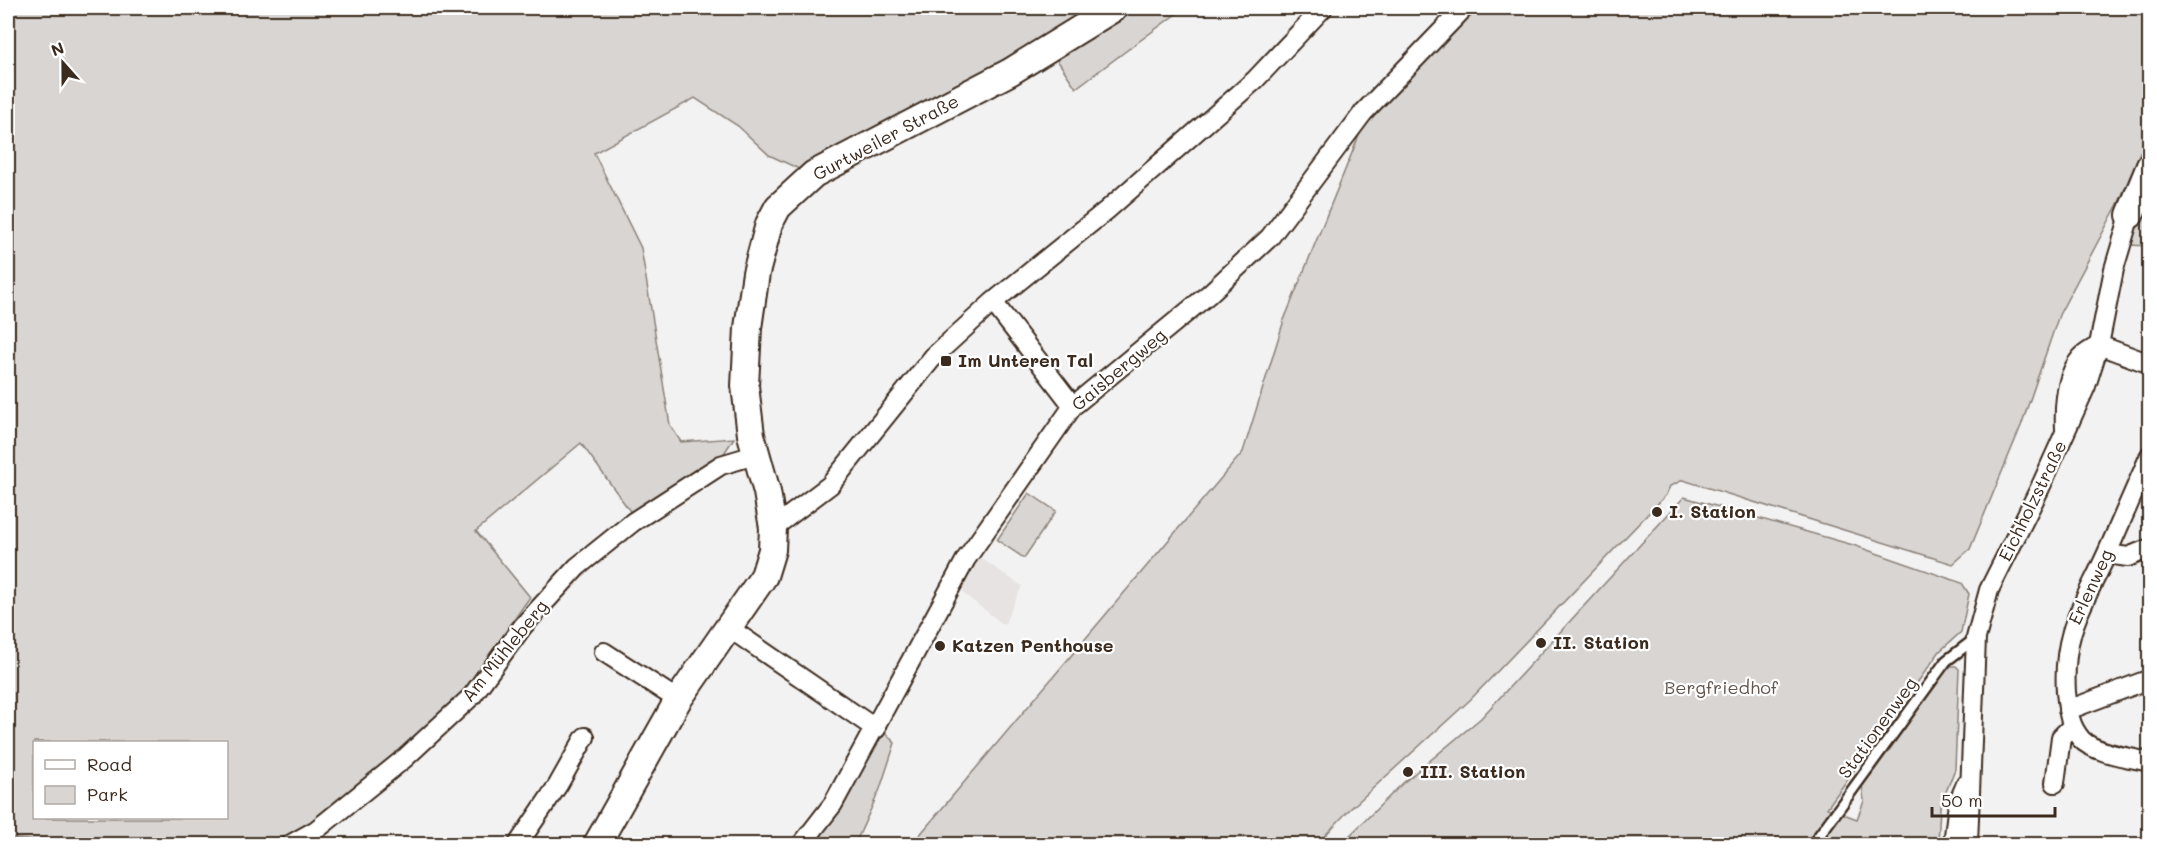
<svg xmlns="http://www.w3.org/2000/svg" width="2157" height="852" viewBox="0 0 2157 852" font-family="Mali,sans-serif">
  <style>
    .built { fill: #e6e3e2 }
    .green { fill: #d8d5d2; stroke: #8a8078; stroke-width: 1.5; fill-rule: evenodd }
    .lines { fill: none; stroke-linecap: round; stroke-linejoin: round }
    .lane-casing { stroke: #3b2a1e; stroke-width: 14 }
    .street-casing { stroke: #3b2a1e; stroke-width: 22 }
    .secondary-casing { stroke: #3b2a1e; stroke-width: 30 }
    .lane { stroke: #fff; stroke-width: 9 }
    .street { stroke: #fff; stroke-width: 18 }
    .secondary { stroke: #fff; stroke-width: 26 }
    .poi-dot { fill: #3b2a1e; stroke: #fff; stroke-width: 2 }
    .labels { text-anchor: middle; stroke-width: 4.5; stroke-linejoin: round; paint-order: stroke }
    .street-label { font-size: 18px; fill: #3b2a1e; stroke: #fff }
    .poi-label { font-size: 18px; font-weight: bold; fill: #3b2a1e; stroke: #fff; text-anchor: start }
    .park-label { font-size: 18px; fill: #62554b; stroke: #fff }
  </style>
  <rect width="100%" height="100%" fill="#f3f2f2"/>
  <filter id="ink" filterUnits="userSpaceOnUse"><feTurbulence type="fractalNoise" baseFrequency=".0167" numOctaves="2"/><feDisplacementMap in="SourceGraphic" scale="12" xChannelSelector="R" yChannelSelector="G"/><feConvolveMatrix kernelMatrix="1 2 1 2 8 2 1 2 1" color-interpolation-filters="sRGB"/></filter>
  <g filter="url(#ink)">
    <!-- built -->
    <path class="built" d="M975,554L1022,586L1004,625L964,594L962,573Z"/>
    <!-- green -->
    <path class="green" d="M8,8H1093L1042,39L799,169L769,155L738,126L695,98L594,153L641,248L670,425L681,442L734,438L721,458L632,514L581,443L476,531L530,597L466,688L400,752L309,826L274,844H66L8,838ZM34,742H226V818H34Z
      M1130,8H1184L1076,88L1055,57Z
      M1474,8H2149V132L2119,202L2059,315L2021,426L1970,549L1953,564L1683,480L1670,486L1666,495L1470,700L1348,811L1317,844H912L1243,452L1284,320L1367,116Z
      M2149,193V246L2129,245Z
      M1029,493L1056,511L1024,558L997,540Z
      M1684,497L1853,545L1962,583L1969,594L1961,632L1940,651L1827,808L1857,819L1864,801L1862,785L1944,672L1951,666H1956L1959,669L1955,769L1940,807L1938,844H1341L1403,783L1481,718Z
      M883,731L895,743L880,789L855,844H810Z"/>
    <g class="lines">
      <defs>
        <path id="lane" d="M1813,844L1946,661L1976,638"/>
        <path id="street" d="M993,302L1073,406
          M2099,345L2150,364
          M2065,429C2064,407 2065,377 2080,359C2084,353 2094,349 2099,345
          M2150,455C2136,487 2122,519 2108,551C2084,605 2062,630 2066,692C2068,710 2069,725 2081,739C2093,753 2132,758 2150,762
          M773,528L830,485L934,356L993,302L1107,210L1255,80L1323,8
          M2107,554L2128,557L2150,548
          M729,628L876,729
          M604,652L678,700
          M2068,710L2150,679
          M2055,783L2061,737L2072,726
          M291,844L316,830L405,758L472,696L523,626L577,567L633,522L721,465L758,454
          M518,844L558,785L585,737
          M802,844L833,804L966,559L1073,406L1209,294L1270,237L1363,113L1464,8
          M1953,844L1958,803L1966,784
          M1968,844L1976,638L1989,590L2040,488L2086,386L2099,345L2114,269L2130,215"/>
        <path id="secondary" d="M2130,215L2150,166
          M597,844L678,700L764,576L772,550L773,528L767,492L751,435L745,386L748,328L756,273L769,224L778,207L814,174L1010,72L1114,8"/>
      </defs>
      <!-- lane casing -->
      <use href="#lane" class="lane-casing"/>
      <!-- street casing -->
      <use href="#street" class="street-casing"/>
      <!-- secondary casing -->
      <use href="#secondary" class="secondary-casing"/>
      <!-- lane -->
      <use href="#lane" class="lane"/>
      <!-- street -->
      <use href="#street" class="street"/>
      <!-- secondary -->
      <use href="#secondary" class="secondary"/>
    </g>
  </g>
  <!-- markers -->
  <g class="poi-dot">
    <rect x="940" y="355" width="12" height="12" rx="3"/>
    <circle cx="1657" cy="512" r="6"/>
    <circle cx="1541" cy="643" r="6"/>
    <circle cx="940" cy="646" r="6"/>
    <circle cx="1408" cy="772" r="6"/>
  </g>
  <g class="labels">
    <!-- street labels -->
    <g class="street-label">
      <text transform="translate(886 138) rotate(-28)" y="6">Gurtweiler Straße</text>
      <text transform="translate(1119 370) rotate(-40)" y="6">Gaisbergweg</text>
      <text transform="translate(2033 501) rotate(-64)" y="6">Eichholzstraße</text>
      <text transform="translate(2091 587) rotate(-65)" y="6">Erlenweg</text>
      <text transform="translate(505 651) rotate(-51)" y="6">Am Mühleberg</text>
      <text transform="translate(1878 728) rotate(-54)" y="6">Stationenweg</text>
    </g>
    <!-- poi labels -->
    <g class="poi-label">
      <text x="958" y="367">Im Unteren Tal</text>
      <text x="1669" y="518">I. Station</text>
      <text x="1553" y="649">II. Station</text>
      <text x="952" y="652">Katzen Penthouse</text>
      <text x="1420" y="778">III. Station</text>
    </g>
    <!-- park labels -->
    <g class="park-label">
      <text x="1721" y="694">Bergfriedhof</text>
    </g>
  </g>
  <!-- margin -->
  <rect width="2157" height="852" fill="none" stroke="#fff" stroke-width="30"/>
  <rect x="15" y="15" width="2127" height="822" fill="none" stroke="#3b2a1e" stroke-width="2" filter="url(#ink)"/>
  <!-- legend -->
  <rect x="33" y="741" width="195" height="78" fill="#ffffff" stroke="#b1aaa5" stroke-width="1.5"/>
  <rect x="45" y="760" width="30" height="9" fill="#ffffff" stroke="#b1aaa5" stroke-width="1.5"/>
  <text x="87" y="771" font-size="18" fill="#3b2a1e">Road</text>
  <rect x="45" y="786" width="30" height="18" fill="#d8d5d2" stroke="#b1aaa5" stroke-width="1.5"/>
  <text x="87" y="801" font-size="18" fill="#3b2a1e">Park</text>
  <!-- north arrow -->
  <g transform="translate(63 63) rotate(339)" stroke="#ffffff" stroke-width="4.5" paint-order="stroke">
  <path d="M0-4.5L10 22L0 15L-10 22Z" fill="#3b2a1e"/>
  <text y="-9" font-size="16" font-weight="bold" text-anchor="middle" fill="#3b2a1e">N</text>
  </g>
  <!-- scale -->
  <path d="M1932 807v9h123v-9" fill="none" stroke="#3b2a1e" stroke-width="3"/>
  <text x="1941" y="807" font-size="18" fill="#3b2a1e" stroke="#ffffff" stroke-width="4.5" paint-order="stroke">50 m</text>
</svg>
